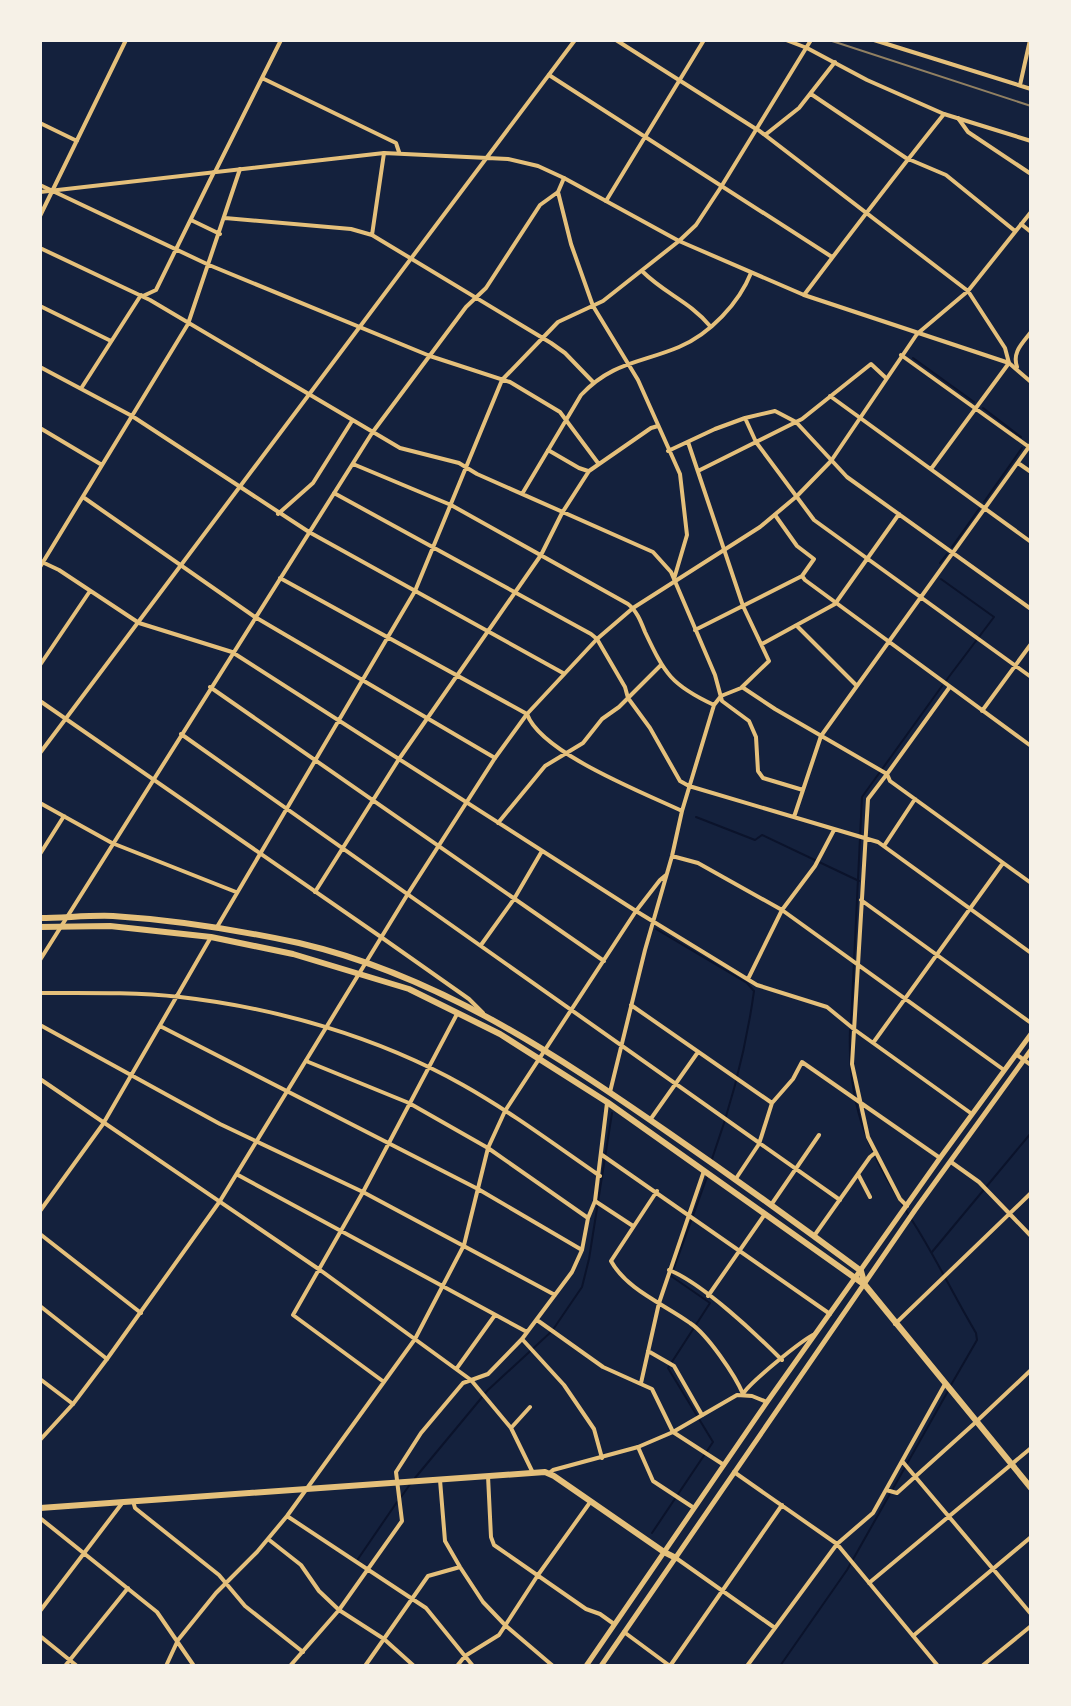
<svg xmlns="http://www.w3.org/2000/svg" width="1071" height="1706" viewBox="0 0 1071 1706" font-family="'IBM Plex Serif',serif">
  <style>
    .lines { fill: none; stroke-linecap: round; stroke-linejoin: round }
    .stream { stroke: #0b132b; stroke-width: 2 }
    .minor { stroke: #e5c07b; stroke-width: 4 }
    .tertiary { stroke: #e5c07b; stroke-width: 4 }
    .secondary { stroke: #e5c07b; stroke-width: 5 }
    .primary { stroke: #e5c07b; stroke-width: 6 }
    .rail { stroke: #918062; stroke-width: 2 }
  </style>
  <rect width="100%" height="100%" fill="#14213d"/>
  <g class="lines">
    <!-- stream -->
    <path class="stream" d="M913,358L974,402
      M983,408L1021,437
      M984,502L1022,448
      M952,547L979,509
      M940,563L947,554
      M941,579L994,617L945,682
      M696,817L755,840L762,835L859,881
      M656,929L747,983L754,991C746,1049 732,1103 712,1159
      M851,1023L862,797L942,686
      M850,1030C847,1114 872,1157 915,1225C937,1260 955,1298 976,1333L977,1340L951,1385
      M932,1252L1031,1133
      M415,1478L488,1390L552,1331L582,1287L589,1259L612,1113
      M401,1497L411,1483
      M652,1533L713,1442L668,1368L710,1303L671,1276L707,1177
      M358,1559L397,1502
      M780,1666L847,1570L948,1391"/>
    <!-- minor -->
    <path class="minor" d="M786,40L807,48
      M874,40L1031,89
      M549,75L832,257
      M262,78L396,143L399,152
      M1020,85L1030,40
      M811,94L906,158L946,175L1015,231
      M958,118L968,132L1031,174
      M40,123L77,141
      M757,129L968,291L1005,348L1009,363L931,469
      M765,135L799,108L835,62
      M215,172L281,40
      M40,185L209,265L430,356L510,382L560,412L598,463
      M558,192L571,244L593,306L638,380L680,474L687,535L674,579
      M606,201L704,40
      M40,216L126,40
      M225,218L351,229L372,235L551,343L565,353L593,382
      M191,220L220,234
      M1021,224L1031,232
      M372,235L384,153
      M40,248L150,300L400,448L459,463L477,474L653,552L671,572L715,675L722,701L749,721L756,737L758,771L763,778L803,790
      M642,271C665,294 689,301 710,326
      M804,295C850,234 896,174 944,114
      M143,296L156,290L214,172
      M40,306L111,341
      M917,334L968,291L1031,212
      M901,355L1029,447
      M40,367L132,416L309,532L563,673
      M1017,367C1012,352 1022,344 1031,332
      M82,387L141,295
      M830,396L1031,542
      M745,418L775,411L796,422L847,477L1031,609
      M40,428L102,465
      M548,450L579,468L588,471
      M668,451L715,429L745,418L756,442L814,520L1031,677
      M1018,463L1031,472
      M353,464L451,505L628,604C637,611 641,622 645,632C665,674 671,685 714,705
      M698,471L802,419L871,364L886,378
      M334,493L591,634L597,639L625,687L628,698L650,728L680,781L689,786L878,842L1031,953
      M522,494L581,395C612,362 641,363 679,347C710,334 739,303 751,273
      M83,497L255,617L495,758
      M278,514L313,483L352,421
      M775,515L797,546L814,559L802,576L805,580L1031,746
      M40,561L59,570L139,623L232,652L636,911L757,985L827,1007L855,1030L972,1114
      M40,567L188,324L240,169
      M280,578L527,714C541,753 644,793 682,811
      M797,626L857,686
      M695,630L802,576
      M762,644L835,604L899,514
      M40,665L90,591
      M210,687L604,961
      M742,687L775,709L887,774L868,799L852,1064L868,1137L900,1199L907,1206
      M949,688L887,774L890,781L1031,883
      M982,711L1031,644
      M181,734L840,1200
      M40,803L112,843L236,892
      M794,817L821,736L1031,444
      M498,823L545,766L583,743L602,719L619,707L661,665
      M884,846L915,799
      M40,854L64,816
      M672,856L698,863L782,910L1004,1070
      M315,892L399,759L541,555L562,513L589,471L651,428L658,426
      M861,900L1031,1023
      M217,927L415,591L502,380L558,322L603,301L679,241
      M481,945L514,899L542,851
      M40,960L372,433L466,307L486,288L540,205L558,192L564,178
      M748,979L782,910L815,866L834,830
      M40,993C86,993 134,992 180,997C277,1008 378,1037 463,1085C511,1112 555,1145 600,1176
      M631,1005L772,1103
      M40,1025L220,1124L363,1192L555,1295
      M160,1026L478,1189L582,1250
      M873,1043L1003,863
      M1017,1055L1031,1065
      M306,1061L409,1103L488,1148L588,1218
      M40,1079L320,1270L471,1380L511,1428L533,1473
      M610,1092L645,950L672,856L682,811L714,705L721,696L741,688L769,661L743,606L688,442
      M650,1120L698,1052
      M602,1155L830,1314
      M951,1162L979,1182L1031,1236
      M858,1174L870,1197
      M238,1175L527,1332
      M735,1180L759,1144L772,1103L793,1079L802,1062L940,1158
      M657,1191L611,1261C627,1290 664,1304 690,1323C707,1334 735,1375 743,1394C749,1383 803,1339 815,1334
      M595,1201L633,1226
      M771,1205L819,1135
      M40,1211L103,1124L211,937
      M40,1234L141,1313
      M814,1236L870,1157L875,1153
      M669,1270C702,1283 756,1334 782,1360
      M708,1296L765,1214
      M40,1306L107,1359
      M537,1320L603,1367L652,1389L673,1432L724,1465
      M895,1324L1031,1193
      M522,1339L564,1385L594,1429L602,1458
      M648,1351L674,1366L702,1415
      M457,1368L495,1315
      M40,1379L73,1404
      M384,1382L293,1315L363,1192L457,1014
      M641,1383L659,1303L704,1171
      M511,1428L530,1407
      M638,1447L653,1481L694,1508
      M902,1461L1031,1614
      M734,1472L837,1544L938,1666
      M488,1476L491,1537L494,1545L586,1609L600,1614L614,1624
      M440,1480L445,1541L460,1567L483,1602L505,1625L553,1666
      M886,1490L897,1493L976,1422
      M133,1501L135,1508L219,1575L245,1606L303,1652
      M287,1516L426,1608L473,1666
      M40,1518L157,1612L194,1666
      M268,1539L301,1565L319,1591L339,1610L384,1639L414,1666
      M676,1558L775,1628
      M869,1583L1031,1448
      M40,1611L123,1502
      M624,1632L670,1666
      M40,1636L77,1666
      M913,1636L1031,1537
      M65,1666L128,1588
      M166,1666L178,1640L216,1593L257,1552L287,1516L415,1339L464,1245L488,1148L505,1111L636,911L660,880L666,875
      M290,1666L339,1610L402,1521L396,1472L421,1433L463,1383L488,1374L522,1339L572,1272L582,1250L588,1218L595,1201L607,1103
      M365,1666L428,1576L460,1567
      M457,1666L465,1656L499,1635L538,1575L591,1501
      M670,1666L782,1505
      M747,1666L837,1544L873,1513L945,1384
      M982,1666L1031,1626"/>
    <!-- tertiary -->
    <path class="tertiary" d="M616,40L756,129
      M807,48L867,80L944,114L1031,141
      M40,192L384,153L508,159L538,166L564,178L679,241L804,295L1009,363L1031,382
      M679,241L696,225L721,187L811,40
      M40,701L381,937L469,999L483,1013
      M40,753L575,40
      M978,1420L1031,1370
      M40,1440L73,1404L107,1359L220,1201L409,892L495,758L527,714L597,639L633,608L760,527L797,496L831,461L917,334
      M548,1474L553,1470L638,1447L673,1432L737,1395L752,1396L767,1402"/>
    <!-- secondary -->
    <path class="secondary" d="M586,1666L767,1402L940,1158L1031,1034
      M601,1666L915,1210L1031,1050"/>
    <!-- primary -->
    <path class="primary" d="M40,918C64,918 89,915 113,916C175,920 238,930 299,943C437,975 555,1054 669,1133C734,1178 798,1224 861,1271L865,1285
      M40,927L110,926L211,937L293,954L409,989L500,1034L607,1102L865,1285L1031,1488
      M40,1508L545,1472L554,1476L664,1552L676,1558"/>
    <!-- rail -->
    <path class="rail" d="M829,40L1031,106"/>
  </g>
  <!-- border -->
  <rect width="1071" height="1706" fill="none" stroke="#f6f1e7" stroke-width="84"/>
</svg>
